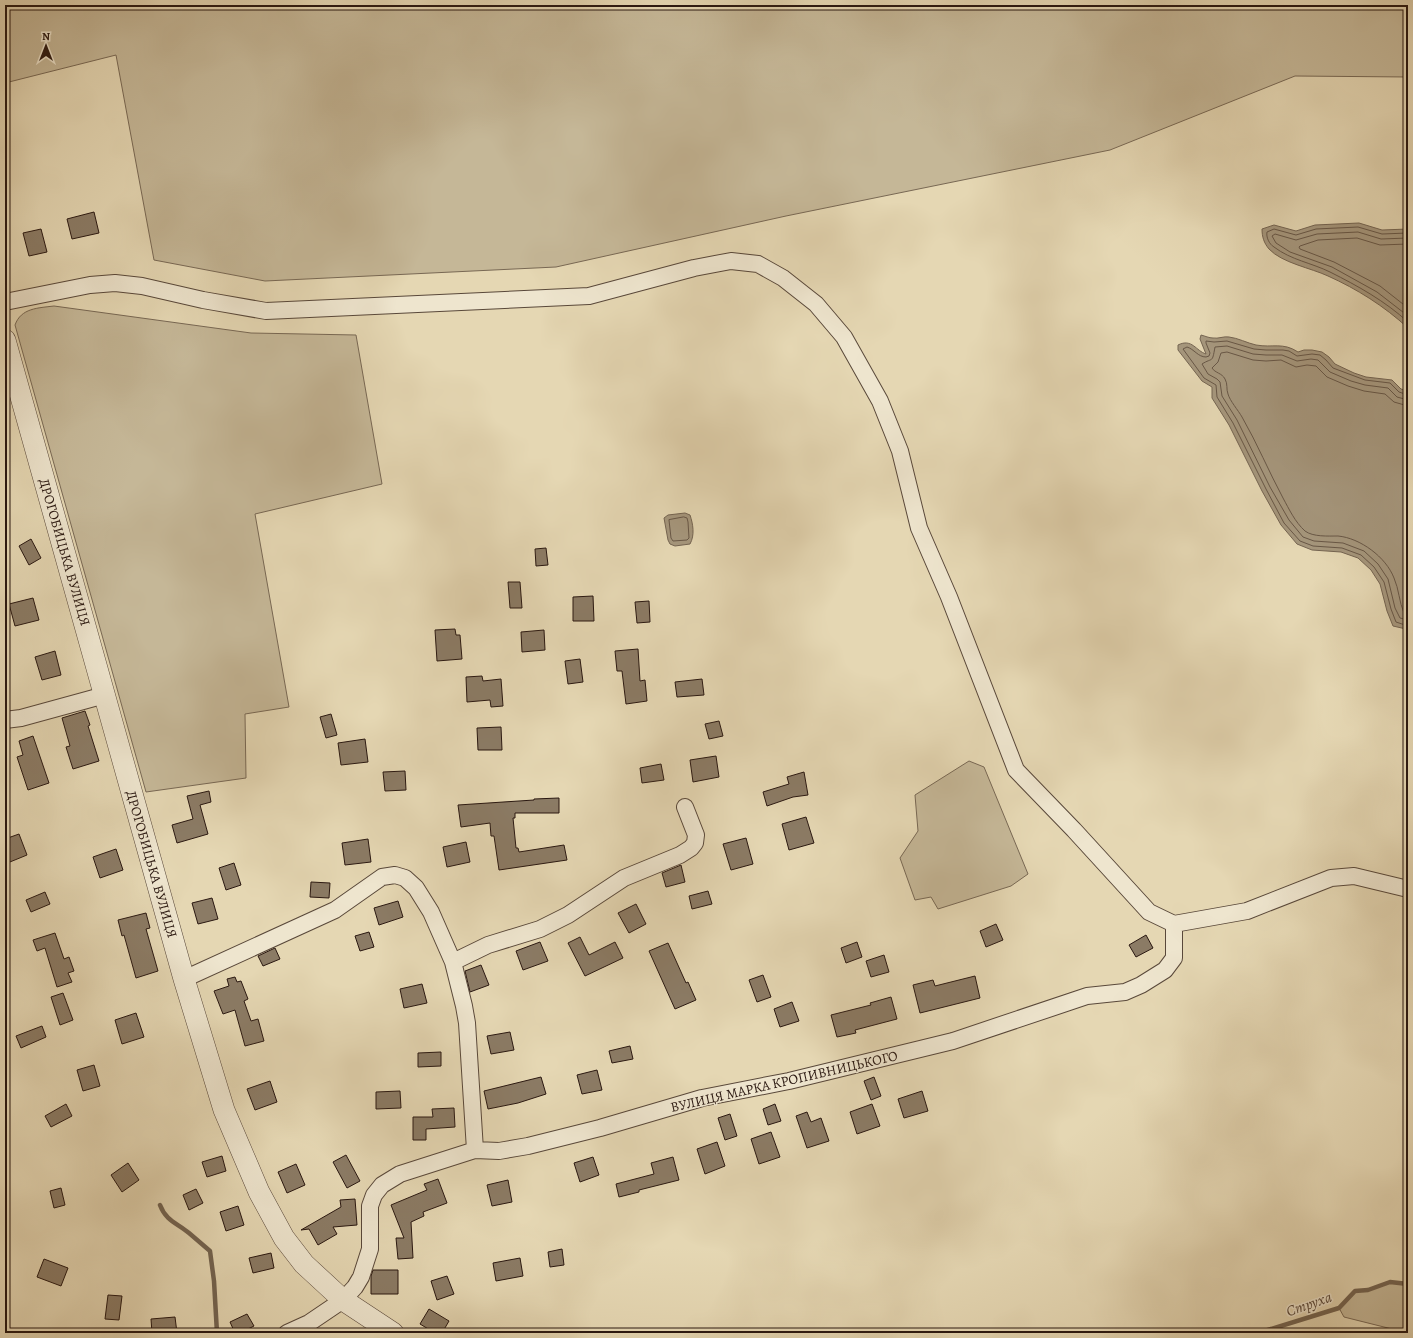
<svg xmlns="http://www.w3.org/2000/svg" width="1413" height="1338" viewBox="0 0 1413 1338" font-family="Alegreya,serif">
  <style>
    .green { fill: #c5b797; stroke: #786854 }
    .water { fill: #a5967c; stroke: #746451 }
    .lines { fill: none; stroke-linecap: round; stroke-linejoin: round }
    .shore { stroke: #685746; stroke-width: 1 }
    .stream { stroke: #746451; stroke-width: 4.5 }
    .building { fill: #8b7b65; stroke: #2a1811 }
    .minor-casing { stroke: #59483a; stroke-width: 18 }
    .tertiary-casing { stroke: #59483a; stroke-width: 22 }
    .minor { stroke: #eee5ce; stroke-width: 16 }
    .tertiary { stroke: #eee5ce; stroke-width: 21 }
    .labels { text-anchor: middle; stroke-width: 3; stroke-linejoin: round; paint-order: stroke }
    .street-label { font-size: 14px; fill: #2a1811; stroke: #eee5ce }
    .water-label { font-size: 15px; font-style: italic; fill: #5b4a3c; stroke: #eee5ce }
  </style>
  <rect width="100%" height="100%" fill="#e5d7b3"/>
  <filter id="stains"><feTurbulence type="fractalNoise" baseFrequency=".005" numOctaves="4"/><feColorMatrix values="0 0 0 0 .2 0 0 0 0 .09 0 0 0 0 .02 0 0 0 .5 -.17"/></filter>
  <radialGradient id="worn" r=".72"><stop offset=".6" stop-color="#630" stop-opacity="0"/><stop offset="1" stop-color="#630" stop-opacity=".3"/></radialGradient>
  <!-- green -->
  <path class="green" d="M5,5H1408V77L1295,76L1110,150L786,216L556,267L265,281L154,260L116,55L5,83Z
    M54,306L251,333L356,335L382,484L255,514L289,707L245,714L246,778L146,792L15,325C21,308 38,308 54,306Z
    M969,761L984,767L1028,874L1011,886L938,909L931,897L915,900L900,858L918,831L915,795Z
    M1390,1282L1408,1284V1333L1344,1317L1339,1308L1355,1291L1368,1290Z"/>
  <!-- water -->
  <path class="water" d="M1359,223L1382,230L1408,229V328C1384,306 1357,289 1328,276C1311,268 1282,263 1269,249C1264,243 1262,237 1262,229L1274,225L1296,231L1315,225Z
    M1201,335C1205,336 1209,338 1213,338C1218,339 1224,336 1229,337C1238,338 1247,343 1256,345C1273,348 1283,342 1298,352L1304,350H1312L1322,352L1329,357L1335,364L1354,373L1366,377L1392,380L1401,389L1408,391V632L1406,629L1393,626L1387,611L1380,584L1371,570L1358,558L1341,552L1312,550L1297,544L1281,525L1262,491L1229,425L1212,398V387L1202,381L1178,350V345C1192,338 1196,351 1206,354L1200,339Z
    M685,513L690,515C693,524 695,535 690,544L675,546L670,544L668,540L664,518L668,515Z"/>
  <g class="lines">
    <!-- shore -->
    <path class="shore" d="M1408,233L1382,234L1358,227L1316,229L1296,235L1274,229L1267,232C1266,237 1269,244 1274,247C1291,260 1312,263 1330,272C1358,286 1385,301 1408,322
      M1408,238L1381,239L1358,232L1317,234L1296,240L1275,234L1272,236L1276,243L1290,252L1332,267L1377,292L1408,316
      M1408,244L1380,245L1357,238L1318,240L1300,246L1299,247L1300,249L1334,262L1380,286L1408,308
      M1408,395L1399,392L1390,383L1365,380L1333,368L1326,360L1320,355L1312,354L1297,356L1289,351L1283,350H1266L1254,349L1227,341L1214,342L1206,341V343L1210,353L1209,356L1206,357C1198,357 1194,349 1187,347L1183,349L1204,378L1216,385L1217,397L1233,423L1266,489L1284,523L1300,541L1313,546L1342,548L1361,555L1374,567L1384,582L1391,609L1396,622L1408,626
      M1408,400L1397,397L1388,388L1365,385L1351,381L1330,372L1318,360L1311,359L1297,361L1282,355H1266L1253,354L1227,346L1215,347C1212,364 1213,357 1202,364L1208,374L1217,379L1220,382L1222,396L1237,420L1270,487L1289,520L1303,537L1314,541L1343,543L1364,551L1378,564L1388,579L1395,608L1400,618L1408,620
      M1408,406L1394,402L1385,394L1364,391L1348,386L1327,377L1316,366L1307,365L1296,367L1281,360L1266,361L1253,360L1227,352L1221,353L1218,362L1212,368C1215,373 1222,373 1225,379C1228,384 1226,389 1228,394C1230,401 1238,410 1242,417C1257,443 1269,472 1283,498C1289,509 1295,522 1305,531C1313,537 1328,536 1338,536C1360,538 1386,557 1394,578C1399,589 1399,602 1404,613L1408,614
      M684,517L687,518L688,522L689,538L687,540L673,541L671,538L669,520Z"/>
    <!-- stream -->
    <path class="stream" d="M160,1205C166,1221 177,1223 189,1233C196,1239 203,1245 210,1251L214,1281L217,1333
      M1258,1333L1339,1308L1355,1291L1368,1290L1390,1282L1408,1284"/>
  </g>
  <!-- building -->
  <path class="building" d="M94,212L99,233L72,239L67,219Z
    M41,229L47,252L29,256L23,233Z
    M31,539L41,558L29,565L19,546Z
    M546,548L548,565L536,566L535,549Z
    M508,582H520L522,608H510Z
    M593,596L594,621H573V597Z
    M33,598L39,620L15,626L9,604Z
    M649,601L650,622L637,623L635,602Z
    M455,629L456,635H460L462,659L437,661L435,630Z
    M544,630L545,650L522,652L521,632Z
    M638,649L640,681L645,680L647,701L626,704L622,671H617L615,651Z
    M55,651L61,675L42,680L35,657Z
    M580,659L583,682L568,684L565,661Z
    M482,676L483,681L501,679L503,706L491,707L490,700L467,702L466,677Z
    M702,679L704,695L677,697L675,682Z
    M85,711L90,725L88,726L99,761L73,769L66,747L70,746L62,718Z
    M331,714L337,735L326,738L320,717Z
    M719,721L723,736L709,739L705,724Z
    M501,727L502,750H478L477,728Z
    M33,736L49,783L28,790L17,757L23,755L19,741Z
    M365,739L368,762L341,765L338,743Z
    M716,756L719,777L693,782L690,760Z
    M661,764L664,780L642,783L640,768Z
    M405,771L406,790L385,791L383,772Z
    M804,772L808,795L793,797L767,806L763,792L789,784L787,777Z
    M209,791L211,802L200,805L208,834L177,843L172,825L193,819L187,796Z
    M559,798V813H515V818H513L516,848H518L519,852L564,845L567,860L499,870L494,836H491L490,823L461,827L458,805L534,800V799Z
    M806,817L814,843L789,850L782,824Z
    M19,834L27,855L5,864V839Z
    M746,838L753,864L731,870L723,844Z
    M368,839L371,862L345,865L342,843Z
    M466,842L470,862L447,867L443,847Z
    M116,849L123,870L100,878L93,857Z
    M234,863L241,885L226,890L219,868Z
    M681,865L685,882L666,887L662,873Z
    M311,882L330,883L329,898L310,897Z
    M708,891L712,904L692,909L689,896Z
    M45,892L50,904L31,912L26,900Z
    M212,898L218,919L198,924L192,903Z
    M398,901L403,917L379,925L374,908Z
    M636,904L646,924L629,933L618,913Z
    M146,913L150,928L146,929L158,971L136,978L124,935L122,936L118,920Z
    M996,924L1003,940L986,947L980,931Z
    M369,932L374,947L360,951L355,936Z
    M55,933L64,959L69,957L74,971L68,973L72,982L57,987L45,948L37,951L33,940Z
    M1146,935L1153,948L1136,957L1129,945Z
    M580,937L589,955L615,942L623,958L585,976L568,943Z
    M540,942L548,961L523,970L516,951Z
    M857,942L862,957L846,963L841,948Z
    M668,943L686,983L688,982L696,1000L675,1009L649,951Z
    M275,948L280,959L263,966L258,956Z
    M884,955L889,972L871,977L866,961Z
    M481,965L489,985L470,992L465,971Z
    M763,975L771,997L757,1002L749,980Z
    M975,976L980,998L920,1013L913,985L933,980L935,986Z
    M235,977L237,982L241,981L248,999L244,1001L251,1021L258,1019L264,1041L245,1046L235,1010L223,1014L214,991L229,986L227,979Z
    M422,984L427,1003L404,1008L400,989Z
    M63,993L73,1020L60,1025L51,997Z
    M891,997L897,1019L855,1030L856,1033L837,1037L831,1015L871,1005L870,1003Z
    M792,1002L799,1021L780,1027L774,1009Z
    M136,1013L144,1037L122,1044L115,1020Z
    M42,1026L46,1037L21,1048L16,1036Z
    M510,1032L514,1050L491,1054L487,1036Z
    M630,1046L633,1059L612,1063L609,1051Z
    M441,1052V1066L418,1067V1053Z
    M94,1065L100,1086L83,1091L77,1070Z
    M597,1070L602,1090L582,1094L577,1075Z
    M541,1077L546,1094L518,1103L488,1109L484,1091Z
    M874,1077L881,1096L871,1100L864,1081Z
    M270,1081L277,1102L255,1110L247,1089Z
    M400,1091L401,1108L376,1109V1092Z
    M922,1091L928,1111L904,1118L898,1099Z
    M66,1104L72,1116L51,1127L45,1116Z
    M775,1104L781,1121L768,1125L763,1109Z
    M872,1104L880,1126L857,1134L850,1112Z
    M454,1108L455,1127L426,1129V1140H413V1117H433L432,1109Z
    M807,1112L811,1122L821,1118L829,1141L807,1148L796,1116Z
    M730,1114L737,1136L725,1140L718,1118Z
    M771,1132L780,1157L759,1164L751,1139Z
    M717,1142L725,1166L705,1174L697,1149Z
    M346,1155L360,1181L347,1188L333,1162Z
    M222,1156L226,1171L207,1177L202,1162Z
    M593,1157L599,1175L580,1182L574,1163Z
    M673,1157L679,1180L639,1190V1192L619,1197L616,1184L654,1174L651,1163Z
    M128,1163L139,1180L122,1192L111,1175Z
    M296,1164L305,1185L287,1193L278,1172Z
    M438,1179L447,1203L423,1212L424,1216L411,1222L413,1258L398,1259L396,1238H404L391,1205L427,1190L424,1184Z
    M508,1180L512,1202L492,1206L487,1185Z
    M61,1188L65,1205L54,1208L50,1191Z
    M196,1189L203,1203L189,1210L183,1195Z
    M355,1199L357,1225L333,1227L337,1234L318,1245L309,1229L301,1230L341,1207L340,1200Z
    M238,1206L244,1225L226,1231L220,1212Z
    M562,1249L564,1265L550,1267L548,1252Z
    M271,1253L274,1268L253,1273L249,1258Z
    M520,1258L523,1276L496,1281L493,1263Z
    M44,1259L68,1268L61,1286L37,1277Z
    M373,1270H398V1294H371V1276Z
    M447,1276L454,1294L437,1300L431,1281Z
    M108,1295L122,1296L119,1320L105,1319Z
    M429,1309L449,1321L442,1333H435L420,1324Z
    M247,1314L254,1326L240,1333H235L230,1322Z
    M175,1317L177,1333H152L151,1319Z"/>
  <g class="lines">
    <defs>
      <path id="minor" d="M5,302L90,285L115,283L142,286L203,300L266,311L589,296L694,268L731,261L758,264L783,278L816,304L844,337L880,401L900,451L919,528L949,597L1016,770L1074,830L1149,912L1174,924L1247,911L1331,878L1354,876L1408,889
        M5,720L21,718L105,695
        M453,962L488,945L540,929L568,915L624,878L680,855L691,848L695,843L696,835L685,807
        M184,979L335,910L382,877L395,875L405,878L416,888L431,912L453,962L464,1006L467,1023L475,1150
        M287,1333L309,1323L343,1300L355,1287L361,1277L370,1249V1206L374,1195L382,1185L400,1174L475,1150L499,1151L528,1146L600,1128L702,1098L789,1081L953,1041L1087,996L1125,992L1141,985L1165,970L1174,958V924"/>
      <path id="tertiary" d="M5,340L184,979L224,1110L259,1192L284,1238L304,1264L343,1300L393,1333"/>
    </defs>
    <!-- minor casing -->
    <use href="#minor" class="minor-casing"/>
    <!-- tertiary casing -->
    <use href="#tertiary" class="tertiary-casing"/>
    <!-- minor -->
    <use href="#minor" class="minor"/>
    <!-- tertiary -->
    <use href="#tertiary" class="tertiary"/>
  </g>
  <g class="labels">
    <!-- street labels -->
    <g class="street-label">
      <text transform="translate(65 552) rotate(74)" y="5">ДРОГОБИЦЬКА ВУЛИЦЯ</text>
      <text transform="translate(152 864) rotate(74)" y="5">ДРОГОБИЦЬКА ВУЛИЦЯ</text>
      <text transform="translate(784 1081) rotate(-13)" y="5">ВУЛИЦЯ МАРКА КРОПИВНИЦЬКОГО</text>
    </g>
    <!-- water labels -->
    <g class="water-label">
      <text transform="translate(1309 1304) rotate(-19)" y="5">Струха</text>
    </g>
  </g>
  <!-- margin -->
  <rect width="1413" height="1338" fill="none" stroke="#e5d7b3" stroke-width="20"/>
  <rect x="6" y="6" width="1401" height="1326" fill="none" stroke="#2a1811" stroke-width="2"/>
  <rect x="10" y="10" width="1393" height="1318" fill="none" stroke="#2a1811"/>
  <!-- north arrow -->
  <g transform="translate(46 46)" stroke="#eee5ce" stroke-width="3" paint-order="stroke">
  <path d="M0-3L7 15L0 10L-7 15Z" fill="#2a1811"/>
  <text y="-6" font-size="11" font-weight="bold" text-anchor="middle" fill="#2a1811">N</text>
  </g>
  <rect width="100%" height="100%" filter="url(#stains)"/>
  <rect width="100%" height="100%" fill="url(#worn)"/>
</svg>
